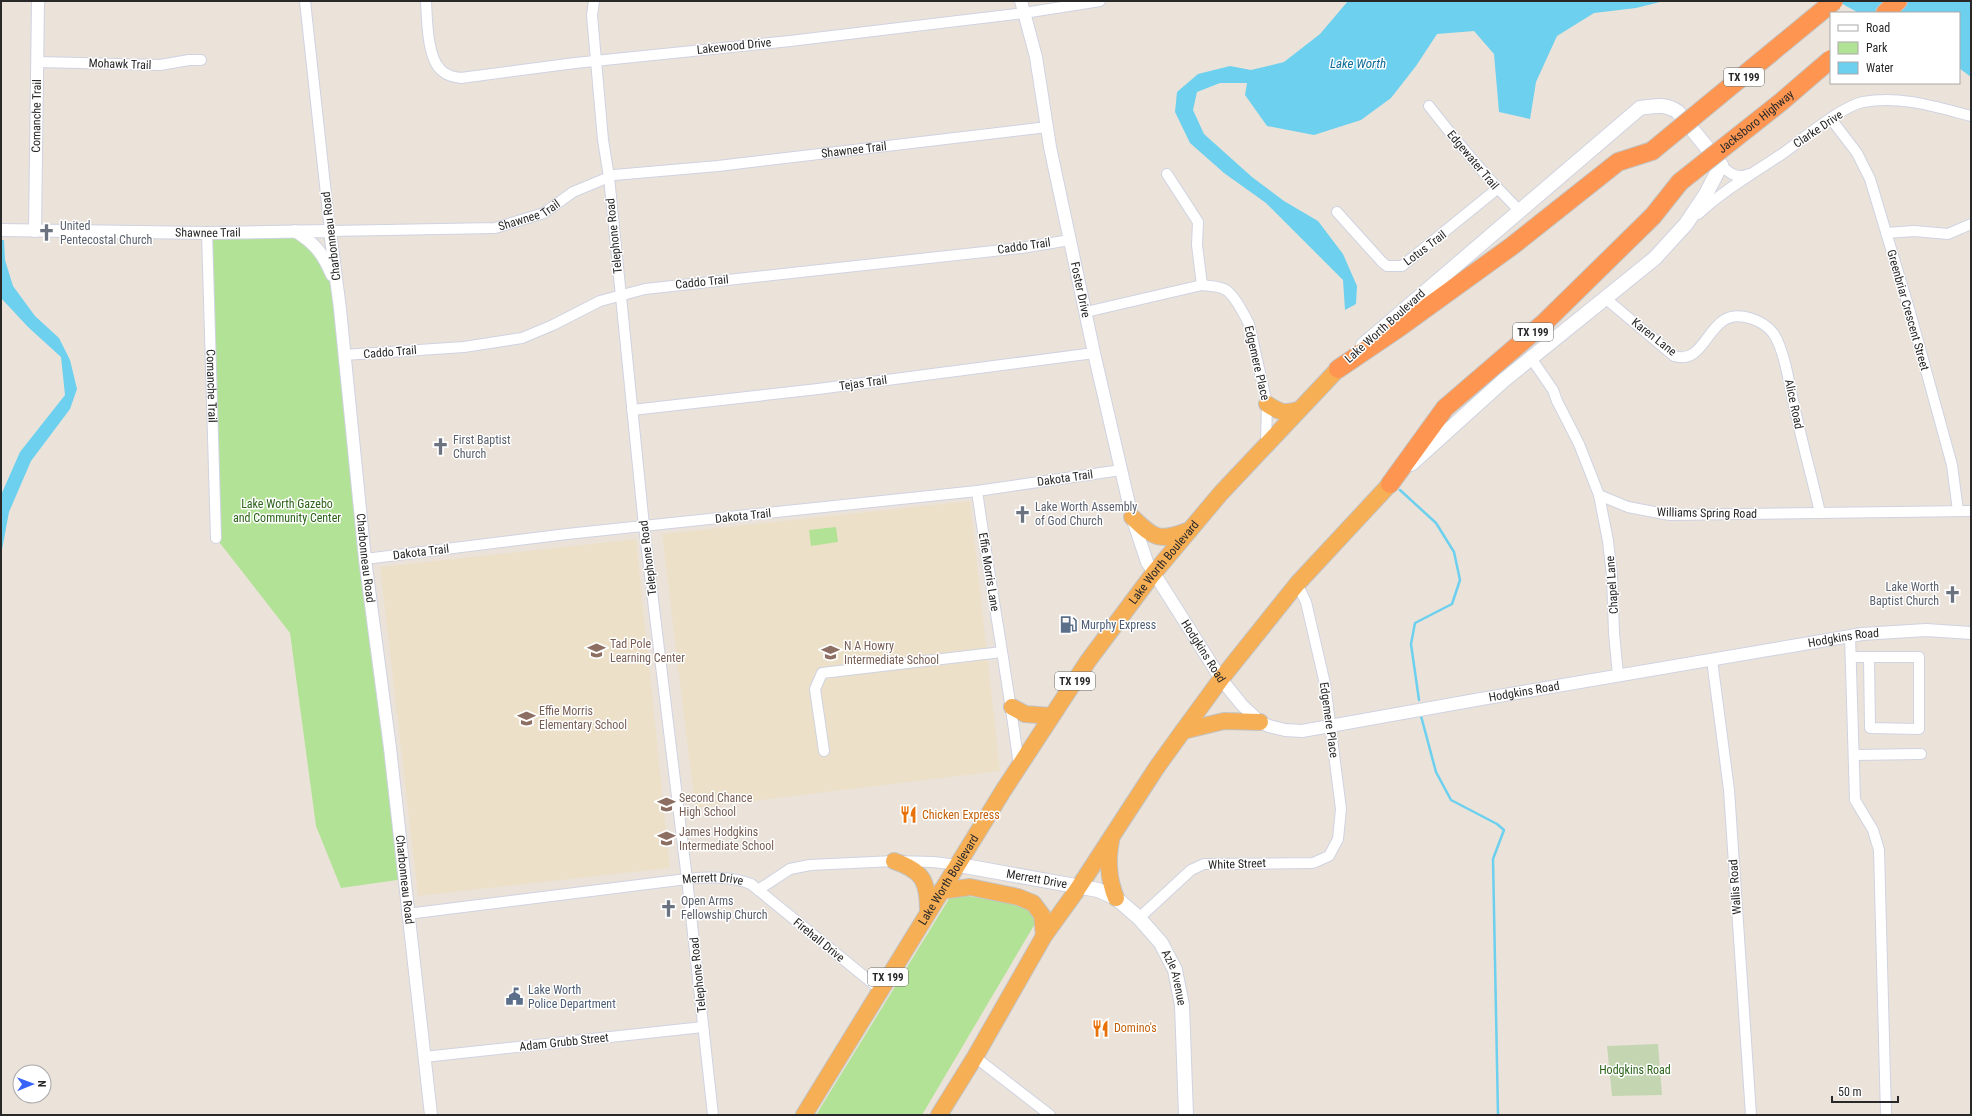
<svg xmlns="http://www.w3.org/2000/svg" width="1972" height="1116" viewBox="0 0 1972 1116" font-family="'Roboto Condensed',sans-serif">
  <style>
    .education { fill: #ede0c8 }
    .green { fill: #b2e295 }
    .cemetery { fill: #c3d5b1 }
    .water { fill: #6cd0ee }
    .lines { fill: none; stroke-linecap: round; stroke-linejoin: round }
    .stream { stroke: #6cd0ee; stroke-width: 2.5 }
    .minor-casing { stroke: #cfd3e1; stroke-width: 12 }
    .tertiary-casing { stroke: #cfd3e1; stroke-width: 14 }
    .secondary-casing { stroke: #cfd3e1; stroke-width: 16 }
    .trunk-casing { stroke: #c3c3c3; stroke-width: 18 }
    .motorway-casing { stroke: #c3c3c3; stroke-width: 20 }
    .minor { stroke: #fff; stroke-width: 10 }
    .tertiary { stroke: #fff; stroke-width: 12 }
    .secondary { stroke: #fff; stroke-width: 14 }
    .trunk { stroke: #f7af56; stroke-width: 16 }
    .motorway { stroke: #fe9652; stroke-width: 18 }
    .motorway-bridge-casing { stroke: #c3c3c3; stroke-width: 20; stroke-linecap: butt }
    .motorway-bridge { stroke: #fe9652; stroke-width: 18 }
    .labels { text-anchor: middle; stroke-width: 3; stroke-linejoin: round; paint-order: stroke }
    .shield { fill: #fff; stroke: #686868; stroke-width: 1 }
    .shield-label { font-size: 11px; font-weight: bold; fill: #282828 }
    .street-label { font-size: 12px; fill: #282828; stroke: #fff }
    .worship-label { font-size: 12px; fill: #5b616d; stroke: #fff; text-anchor: start }
    .park-label { font-size: 12px; fill: #2b6419; stroke: #fff }
    .service-label { font-size: 12px; fill: #4e5e75; stroke: #fff; text-anchor: start }
    .education-label { font-size: 12px; fill: #785e54; stroke: #fff; text-anchor: start }
    .food-label { font-size: 12px; fill: #c56008; stroke: #fff; text-anchor: start }
    .water-label { font-size: 13px; font-style: italic; fill: #0d6c97; stroke: #fff }
  </style>
  <rect width="100%" height="100%" fill="#ebe3da"/>
  <!-- education -->
  <path class="education" d="M970,501L1000,771L695,808L662,534Z
    M636,539L670,868L418,896L380,567Z"/>
  <!-- green -->
  <path class="green" d="M295,231L330,270L404,879L341,888L316,826L290,633L216,538L207,233Z
    M836,527L838,542L811,546L809,530Z
    M952,894L1028,905L1036,922L922,1115H816Z"/>
  <!-- cemetery -->
  <path class="cemetery" d="M1658,1044L1662,1095L1612,1096L1607,1046Z"/>
  <!-- water -->
  <path class="water" d="M1348,1H1664L1636,8L1594,13L1557,36L1536,82L1530,119L1499,112L1494,54L1474,31L1437,34L1416,66L1391,98L1361,120L1314,135L1267,126L1245,95L1247,83H1220L1197,92L1193,110L1204,134L1252,177L1284,201L1318,221L1343,254L1357,286L1356,304L1345,310L1343,280L1266,203L1224,173L1190,143L1175,112L1177,92L1198,74L1230,66L1251,70L1284,62L1320,34Z
    M1837,1H1971V77L1959,68V13H1859Z
    M1,240H4L5,260L13,286L35,316L59,338L70,360L77,389L70,409L31,461L9,512L1,555V495L20,452L65,395L61,357L28,327L1,298Z"/>
  <g class="lines">
    <!-- stream -->
    <path class="stream" d="M1400,490L1436,523L1454,552L1460,580L1452,604L1415,623L1411,644L1419,700
      M1421,716L1436,772L1451,800L1497,824L1504,830L1493,859L1498,1115"/>
    <defs>
      <g id="minor">
        <path id="s1" d="M305,1L330,231L495,228L544,213L573,192L614,175L718,166L1047,127"/>
        <path d="M426,1C427,19 427,57 441,70C447,76 454,77 461,78L575,63L790,41L1024,13L1100,1"/>
        <path d="M594,1L592,15L603,140L609,177L644,526L687,879L713,1115"/>
        <path d="M38,62L160,65L189,60H201"/>
        <path d="M1429,106C1458,143 1487,179 1520,211"/>
        <path d="M1831,119L1857,153L1870,179L1910,312L1952,465L1958,511"/>
        <path d="M1721,165C1730,174 1737,179 1749,174"/>
        <path d="M1167,174L1198,222L1197,245L1202,285"/>
        <path d="M1337,212L1382,262L1387,266H1402L1497,189"/>
        <path d="M1698,214C1723,191 1753,173 1782,154C1802,140 1840,107 1863,102C1900,95 1936,107 1971,116"/>
        <path id="s2" d="M207,233L216,538"/>
        <path d="M1886,233L1914,231L1948,234L1971,224"/>
        <path d="M1605,298L1674,356C1700,364 1705,332 1724,320C1739,311 1763,320 1773,333C1786,351 1791,397 1797,418C1804,450 1813,481 1820,513"/>
        <path d="M1086,312L1202,285C1209,286 1220,286 1226,290C1234,295 1245,316 1249,324L1267,404L1266,443"/>
        <path d="M344,355L464,347L522,338L553,325L600,301L645,289L1021,248L1070,240"/>
        <path d="M1531,358L1553,390L1557,401L1579,444L1599,495L1628,507L1670,515L1971,511"/>
        <path d="M632,410L818,389L1094,353"/>
        <path d="M977,491C990,583 1007,674 1019,766"/>
        <path d="M1599,495L1608,541L1612,576L1614,633L1618,675"/>
        <path d="M365,559L567,534L977,491L1121,470"/>
        <path d="M1850,636L1855,800L1873,830L1879,850L1886,1115"/>
        <path d="M1851,657H1919V729L1870,728L1869,657"/>
        <path d="M1712,660L1729,790L1751,1115"/>
        <path d="M824,751L815,689L822,673L1002,652"/>
        <path d="M1855,755L1921,754"/>
        <path d="M758,890L790,869L810,865L894,861L933,862L959,865"/>
        <path id="s3" d="M407,914L687,879C710,877 730,876 751,884L881,990"/>
        <path d="M1139,918L1191,870L1204,864L1313,863L1329,856L1338,839L1341,809L1325,684L1306,602L1297,584"/>
        <path d="M424,1057L703,1027"/>
        <path d="M975,1057L1050,1115"/>
      </g>
      <g id="tertiary">
        <path id="s4" d="M1021,1L1036,57L1050,147L1094,353L1132,517L1147,562L1221,679L1242,705L1260,722L1269,726L1285,730L1302,731L1481,699L1862,634L1926,630L1971,633"/>
        <path id="s5" d="M1,230L207,233L330,231L340,309L365,559L390,748L431,1115"/>
        <path id="s6" d="M35,231L38,1"/>
        <path d="M295,231C315,243 323,254 332,275"/>
      </g>
      <g id="secondary">
        <path d="M1363,345L1640,108C1654,106 1666,103 1678,112L1721,165L1706,194L1686,224L1655,258L1504,380L1411,464"/>
        <path id="s7" d="M959,865L1098,890L1116,898L1139,918L1161,943L1175,970L1182,1005L1186,1115"/>
      </g>
      <g id="trunk">
        <path d="M1267,404C1279,412 1284,414 1298,410"/>
        <path d="M1132,517C1155,539 1159,542 1190,530"/>
        <path d="M1012,707L1025,714L1051,716"/>
        <path d="M1183,731L1224,721L1260,722"/>
        <path d="M1111,841C1107,861 1108,878 1116,898"/>
        <path d="M894,861C923,871 928,881 928,911"/>
        <path d="M941,891L970,887L1018,897L1033,903L1042,915L1044,936"/>
        <path id="s8" d="M804,1115L1003,791L1088,661L1153,574L1221,493L1338,369"/>
        <path d="M939,1115L975,1057L1044,936L1075,893L1157,767L1183,731L1221,679L1297,584L1390,484"/>
      </g>
      <path id="motorway" d="M1885,13L1898,1
        M1338,369L1400,327L1512,246L1618,162L1652,151
        M1390,484L1445,408L1545,322L1653,216L1680,182"/>
    </defs>
    <!-- minor casing -->
    <use href="#minor" class="minor-casing"/>
    <!-- tertiary casing -->
    <use href="#tertiary" class="tertiary-casing"/>
    <!-- secondary casing -->
    <use href="#secondary" class="secondary-casing"/>
    <!-- trunk casing -->
    <use href="#trunk" class="trunk-casing"/>
    <!-- motorway casing -->
    <use href="#motorway" class="motorway-casing"/>
    <!-- minor -->
    <use href="#minor" class="minor"/>
    <!-- tertiary -->
    <use href="#tertiary" class="tertiary"/>
    <!-- secondary -->
    <use href="#secondary" class="secondary"/>
    <!-- trunk -->
    <use href="#trunk" class="trunk"/>
    <!-- motorway -->
    <use href="#motorway" class="motorway"/>
    <defs>
      <g id="motorway-bridge">
        <path d="M1652,151L1834,1"/>
        <path id="s9" d="M1680,182L1781,102L1831,59"/>
      </g>
    </defs>
    <!-- motorway-bridge casing -->
    <use href="#motorway-bridge" class="motorway-bridge-casing"/>
    <!-- motorway-bridge -->
    <use href="#motorway-bridge" class="motorway-bridge"/>
  </g>
  <!-- icons -->
  <defs>
    <symbol id="church-bare" viewBox="-9 -9 18 18"><path d="M-1.2-6h2.4v3.5h3.3v2.4h-3.3V6h-2.4V-.1h-3.3v-2.4h3.3Z" fill="#6b7280" stroke="#fff" stroke-width="2.5" paint-order="stroke"/></symbol>
    <symbol id="fuel-bare" viewBox="-9 -9 18 18"><path d="M-5.5-6h7V0h2V4h1.3V-2.5L3-4.5l.8-.8L6-3V5H2.5V1h-1V6h-7ZM-4.2-4.7v3.2H.2V-4.7Z" fill="#5c6f8a" stroke="#fff" stroke-width="2.5" paint-order="stroke"/></symbol>
    <symbol id="school-bare" viewBox="-9 -9 18 18"><path d="M0-5L7-2L0 1L-7-2ZM-4 1L0 2.5L4 1V4Q0 6-4 4Z" fill="#8d6e63" stroke="#fff" stroke-width="2.5" paint-order="stroke"/></symbol>
    <symbol id="restaurant-bare" viewBox="-9 -9 18 18"><path d="M-5-6h1v4h1v-4h1v4h1v-4h1v5L-1.5 .5V6h-2V.5L-5-1ZM5-6V6H3V1.5H1.5Q1.5-4 5-6Z" fill="#e8710a" stroke="#fff" stroke-width="2.5" paint-order="stroke"/></symbol>
    <symbol id="civic-bare" viewBox="-9 -9 18 18"><path d="M-.6-6.5H3V-4.5H.6V-3L4-1V1h2V6H-6V1h2V-1L-.6-3ZM-1.2 2.5V6h2.4V2.5Z" fill="#5c6f8a" stroke="#fff" stroke-width="2.5" paint-order="stroke"/></symbol>
  </defs>
  <g fill-rule="evenodd">
    <use href="#church-bare" x="34" y="220" width="25" height="25"/>
    <use href="#church-bare" x="428" y="434" width="25" height="25"/>
    <use href="#church-bare" x="1010" y="502" width="25" height="25"/>
    <use href="#church-bare" x="1940" y="582" width="25" height="25"/>
    <use href="#fuel-bare" x="1056" y="612" width="25" height="25"/>
    <use href="#school-bare" x="584" y="638" width="25" height="25"/>
    <use href="#school-bare" x="818" y="640" width="25" height="25"/>
    <use href="#school-bare" x="514" y="706" width="25" height="25"/>
    <use href="#school-bare" x="654" y="792" width="25" height="25"/>
    <use href="#restaurant-bare" x="896" y="802" width="25" height="25"/>
    <use href="#school-bare" x="654" y="826" width="25" height="25"/>
    <use href="#church-bare" x="656" y="896" width="25" height="25"/>
    <use href="#civic-bare" x="502" y="984" width="25" height="25"/>
    <use href="#restaurant-bare" x="1088" y="1016" width="25" height="25"/>
  </g>
  <g class="labels">
    <!-- shield labels -->
    <g class="shield">
      <rect x="1724" y="68" width="40" height="18" rx="3"/>
      <rect x="1513" y="323" width="40" height="18" rx="3"/>
      <rect x="1055" y="672" width="40" height="18" rx="3"/>
      <rect x="868" y="968" width="40" height="18" rx="3"/>
    </g>
    <g class="shield-label">
      <text x="1744" y="81">TX 199</text>
      <text x="1533" y="336">TX 199</text>
      <text x="1075" y="685">TX 199</text>
      <text x="888" y="981">TX 199</text>
    </g>
    <!-- street labels -->
    <g class="street-label">
      <text transform="translate(734 46) rotate(-6)" y="4">Lakewood Drive</text>
      <text transform="translate(120 64) rotate(2)" y="4">Mohawk Trail</text>
      <text dy="4" stroke="none"><textPath href="#s6" startOffset="115">Comanche Trail</textPath></text>
      <text dy="4" stroke="none"><textPath href="#s9" startOffset="97">Jacksboro Highway</textPath></text>
      <text transform="translate(1818 129) rotate(-34)" y="4">Clarke Drive</text>
      <text dy="4" stroke="none"><textPath href="#s1" startOffset="769">Shawnee Trail</textPath></text>
      <text transform="translate(1473 160) rotate(50)" y="4">Edgewater Trail</text>
      <text dy="4" stroke="none"><textPath href="#s1" startOffset="433">Shawnee Trail</textPath></text>
      <text dy="4" stroke="none"><textPath href="#s5" startOffset="207">Shawnee Trail</textPath></text>
      <text transform="translate(331 236) rotate(-97)" y="4">Charbonneau Road</text>
      <text transform="translate(614 236) rotate(-96)" y="4">Telephone Road</text>
      <text transform="translate(1024 246) rotate(-8)" y="4">Caddo Trail</text>
      <text transform="translate(1425 248) rotate(-37)" y="4">Lotus Trail</text>
      <text transform="translate(702 282) rotate(-6)" y="4">Caddo Trail</text>
      <text dy="4" stroke="none"><textPath href="#s4" startOffset="295">Foster Drive</textPath></text>
      <text transform="translate(1908 310) rotate(74)" y="4">Greenbriar Crescent Street</text>
      <text transform="translate(1385 326) rotate(-42)" y="4">Lake Worth Boulevard</text>
      <text transform="translate(1654 337) rotate(38)" y="4">Karen Lane</text>
      <text transform="translate(390 352) rotate(-5)" y="4">Caddo Trail</text>
      <text transform="translate(1257 363) rotate(77)" y="4">Edgemere Place</text>
      <text transform="translate(863 383) rotate(-8)" y="4">Tejas Trail</text>
      <text dy="4" stroke="none"><textPath href="#s2" startOffset="153">Comanche Trail</textPath></text>
      <text transform="translate(1794 404) rotate(78)" y="4">Alice Road</text>
      <text transform="translate(1065 478) rotate(-8)" y="4">Dakota Trail</text>
      <text transform="translate(1707 513) rotate(1)" y="4">Williams Spring Road</text>
      <text transform="translate(743 516) rotate(-6)" y="4">Dakota Trail</text>
      <text transform="translate(421 552) rotate(-7)" y="4">Dakota Trail</text>
      <text dy="4" stroke="none"><textPath href="#s5" startOffset="658">Charbonneau Road</textPath></text>
      <text transform="translate(648 558) rotate(-97)" y="4">Telephone Road</text>
      <text dy="4" stroke="none"><textPath href="#s8" startOffset="660">Lake Worth Boulevard</textPath></text>
      <text transform="translate(989 572) rotate(81)" y="4">Effie Morris Lane</text>
      <text transform="translate(1612 585) rotate(-94)" y="4">Chapel Lane</text>
      <text dy="4" stroke="none"><textPath href="#s4" startOffset="1365">Hodgkins Road</textPath></text>
      <text dy="4" stroke="none"><textPath href="#s4" startOffset="681">Hodgkins Road</textPath></text>
      <text dy="4" stroke="none"><textPath href="#s4" startOffset="1041">Hodgkins Road</textPath></text>
      <text transform="translate(1329 720) rotate(82)" y="4">Edgemere Place</text>
      <text transform="translate(1237 864) rotate(-2)" y="4">White Street</text>
      <text dy="4" stroke="none"><textPath href="#s7" startOffset="79">Merrett Drive</textPath></text>
      <text dy="4" stroke="none"><textPath href="#s5" startOffset="982">Charbonneau Road</textPath></text>
      <text dy="4" stroke="none"><textPath href="#s8" startOffset="276">Lake Worth Boulevard</textPath></text>
      <text dy="4" stroke="none"><textPath href="#s3" startOffset="308">Merrett Drive</textPath></text>
      <text transform="translate(1735 887) rotate(-94)" y="4">Wallis Road</text>
      <text transform="translate(819 940) rotate(39)" y="4">Firehall Drive</text>
      <text transform="translate(698 975) rotate(-96)" y="4">Telephone Road</text>
      <text dy="4" stroke="none"><textPath href="#s7" startOffset="262">Azle Avenue</textPath></text>
      <text transform="translate(564 1042) rotate(-6)" y="4">Adam Grubb Street</text>
    </g>
    <!-- worship labels -->
    <g class="worship-label">
      <text x="60" y="230">United<tspan x="60" dy="14">Pentecostal Church</tspan></text>
      <text x="453" y="444">First Baptist<tspan x="453" dy="14">Church</tspan></text>
      <text x="1035" y="511">Lake Worth Assembly<tspan x="1035" dy="14">of God Church</tspan></text>
      <text x="1939" y="591" text-anchor="end">Lake Worth<tspan x="1939" dy="14">Baptist Church</tspan></text>
      <text x="681" y="905">Open Arms<tspan x="681" dy="14">Fellowship Church</tspan></text>
    </g>
    <!-- park labels -->
    <g class="park-label">
      <text x="287" y="508">Lake Worth Gazebo<tspan x="287" dy="14">and Community Center</tspan></text>
      <text x="1635" y="1074">Hodgkins Road</text>
    </g>
    <!-- service labels -->
    <g class="service-label">
      <text x="1081" y="629">Murphy Express</text>
      <text x="528" y="994">Lake Worth<tspan x="528" dy="14">Police Department</tspan></text>
    </g>
    <!-- education labels -->
    <g class="education-label">
      <text x="610" y="648">Tad Pole<tspan x="610" dy="14">Learning Center</tspan></text>
      <text x="844" y="650">N A Howry<tspan x="844" dy="14">Intermediate School</tspan></text>
      <text x="539" y="715">Effie Morris<tspan x="539" dy="14">Elementary School</tspan></text>
      <text x="679" y="802">Second Chance<tspan x="679" dy="14">High School</tspan></text>
      <text x="679" y="836">James Hodgkins<tspan x="679" dy="14">Intermediate School</tspan></text>
    </g>
    <!-- food labels -->
    <g class="food-label">
      <text x="922" y="819">Chicken Express</text>
      <text x="1114" y="1032">Domino's</text>
    </g>
    <!-- water labels -->
    <g class="water-label">
      <text x="1358" y="68">Lake Worth</text>
    </g>
  </g>
  <!-- border -->
  <rect width="1972" height="1116" fill="none" stroke="#282828" stroke-width="4"/>
  <!-- legend -->
  <rect x="1830" y="12" width="130" height="72" fill="#ffffff" stroke="#a9a9a9"/>
  <rect x="1838" y="25" width="20" height="6" fill="#ffffff" stroke="#a9a9a9"/>
  <text x="1866" y="32" font-size="12" fill="#282828">Road</text>
  <rect x="1838" y="42" width="20" height="12" fill="#b2e295" stroke="#a9a9a9"/>
  <text x="1866" y="52" font-size="12" fill="#282828">Park</text>
  <rect x="1838" y="62" width="20" height="12" fill="#6cd0ee" stroke="#a9a9a9"/>
  <text x="1866" y="72" font-size="12" fill="#282828">Water</text>
  <!-- north arrow -->
  <g transform="translate(32 1084) rotate(89)"><circle r="19" fill="#ffffff" stroke="#a9a9a9"/>
  <path d="M0-3L7 15L0 10L-7 15Z" fill="#3863f9"/>
  <text y="-6" font-size="11" font-weight="bold" text-anchor="middle" fill="#282828">N</text>
  </g>
  <!-- scale -->
  <path d="M1832 1096v6h66v-6" fill="none" stroke="#282828" stroke-width="2"/>
  <text x="1838" y="1096" font-size="12" fill="#282828" stroke="#ffffff" stroke-width="3" paint-order="stroke">50 m</text>
</svg>
